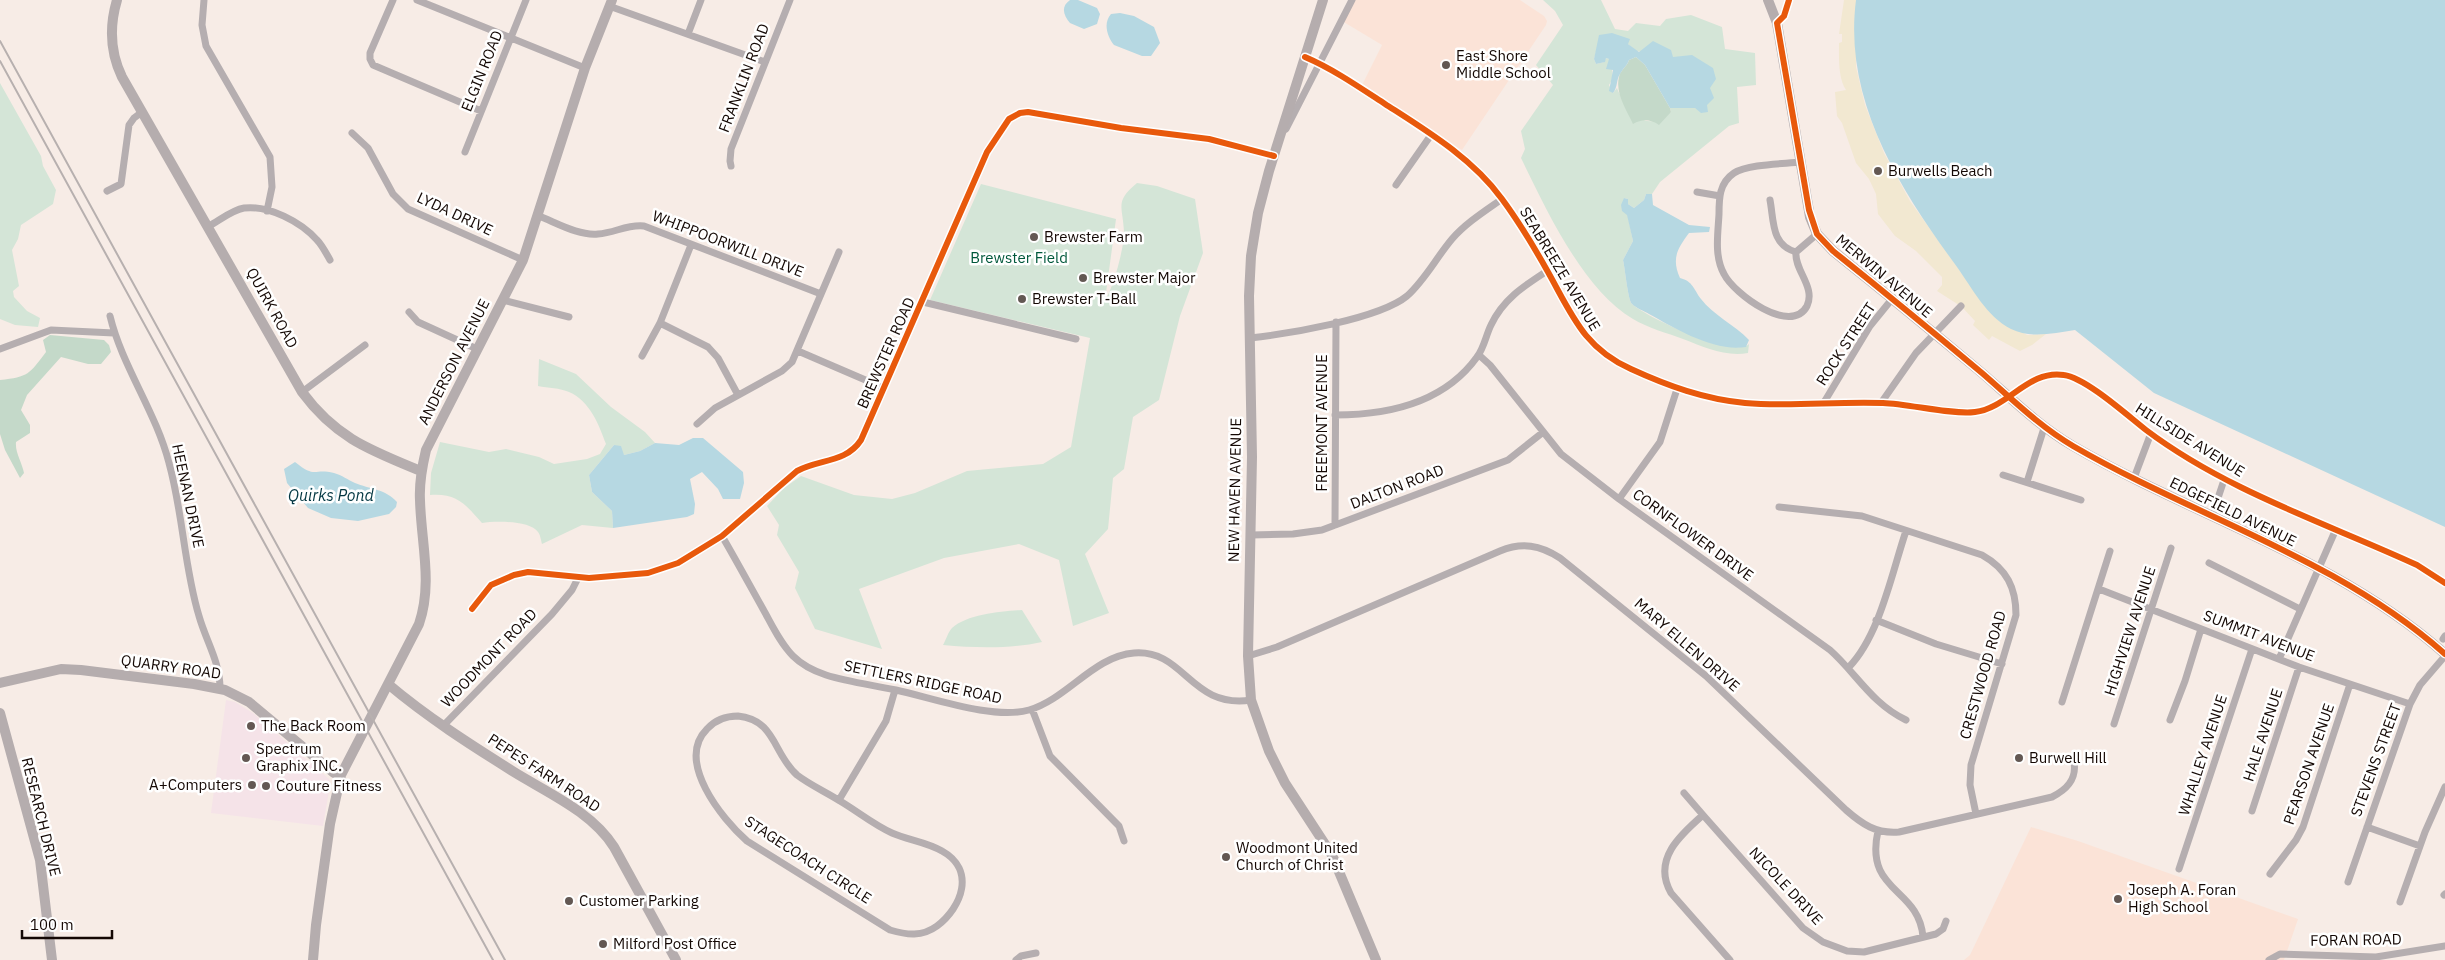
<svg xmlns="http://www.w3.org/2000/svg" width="2445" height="960" viewBox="0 0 2445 960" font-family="'IBM Plex Sans',sans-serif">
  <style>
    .commercial { fill: #f5e3e8 }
    .built { fill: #fbe3d7 }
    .green { fill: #d4e5d7; fill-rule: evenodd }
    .forest { fill: #c4d9c9 }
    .sand { fill: #f2e8d1 }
    .water { fill: #b6d8e2 }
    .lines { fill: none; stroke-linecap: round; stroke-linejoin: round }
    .street { stroke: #b5aeb0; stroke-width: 7 }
    .secondary { stroke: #b5adae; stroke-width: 10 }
    .rail { stroke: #b7b0af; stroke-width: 2 }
    .cycleway-casing { stroke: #fff; stroke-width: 9 }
    .cycleway { stroke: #e8590c; stroke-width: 6 }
    .poi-dot { fill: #635853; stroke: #fff; stroke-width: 2 }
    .labels { text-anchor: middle; stroke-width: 5; stroke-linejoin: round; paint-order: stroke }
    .poi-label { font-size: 15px; fill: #140804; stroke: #fff; text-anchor: start }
    .street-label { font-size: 15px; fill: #140804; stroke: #fff }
    .park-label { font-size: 15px; fill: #00583b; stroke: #fff }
    .water-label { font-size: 16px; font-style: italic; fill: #023641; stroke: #fff }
  </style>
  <rect width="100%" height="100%" fill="#f7ece6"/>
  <!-- commercial -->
  <path class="commercial" d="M226,700L235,702L253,713L329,779L330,785L323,826L211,813Z"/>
  <!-- built -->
  <path class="built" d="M1352,0H1520L1544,16L1547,21L1546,25L1462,150L1362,85L1382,45L1342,21Z
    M2031,827L2078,841L2298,919L2284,960H1964L1970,955Z"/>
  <!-- green -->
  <path class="green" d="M1543,0H1601L1615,29L1628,31L1636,23L1660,26L1666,19L1691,15L1722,27L1725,49L1755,53L1756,85L1737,87L1739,123L1729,126L1660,182L1652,194H1646L1644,200L1634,208L1628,204V199L1624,198L1633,241L1623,260C1625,268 1628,301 1632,304C1646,317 1735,359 1749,344L1748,353C1725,357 1704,347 1683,339C1667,333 1648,328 1633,319C1583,290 1546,209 1521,158L1525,149L1521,131L1553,85L1536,65L1563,25L1555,11ZM1628,44L1636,51L1673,57L1707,105V112L1695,108H1670L1671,112C1665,115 1658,120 1653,121C1636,124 1622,101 1617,88L1613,93L1609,85C1615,76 1612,68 1609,59L1606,58L1604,62L1596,64L1594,59L1597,48Z
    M0,83L41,156L43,166L56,190L53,204L21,225L18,239L12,250L19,286L13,291L14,297L27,311L40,318L38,327L15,325L0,319Z
    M1137,183L1157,186L1195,199L1203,253L1180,316L1159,400L1133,417L1124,469L1113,478L1108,529L1085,554L1109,613L1073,626L1059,560L1019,544L944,558L859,589L882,649L815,629L795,588L799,572L777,535L779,525L767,506L784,488L801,476L854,495L892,499L915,493L967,471L1043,464L1071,447L1090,338L930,300L981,184L1116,219L1105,300C1113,290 1125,244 1124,232C1123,206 1114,202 1137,183Z
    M539,359L576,374L611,407L645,432L655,443L640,451L624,455L614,445L589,475L592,492L612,511L613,528L582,525L542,544C541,540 540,534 538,532C530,520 494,521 482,523C465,504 457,493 430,495L431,473L440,442L489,452L506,449L539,457L554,464L587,459L600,454L606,444C599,425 590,401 569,392C560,388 548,388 538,386Z
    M1022,610L1042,642C1010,649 976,648 943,645C946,640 948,632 952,628C967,614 1003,611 1022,610Z"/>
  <!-- forest -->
  <path class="forest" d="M1636,57L1645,65L1670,108L1671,112L1659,125C1650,119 1642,119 1633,124C1626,109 1615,93 1619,77C1620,70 1627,67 1629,60Z
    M50,335L104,340L109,345L111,352L101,364H88L61,357L27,395L21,410L30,425V433L16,442C15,453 22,462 24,473L20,478L5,450L0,434V380C29,377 29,374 46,352L43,340Z"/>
  <!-- sand -->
  <path class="sand" d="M1844,0H1856V67L1865,105L1884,153L1910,201L1988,310L2027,335L2046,334L2032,345L2020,351L1992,336L1989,340L1973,325L1975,321L1962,307L1937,291L1942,285V277L1916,251L1895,236L1878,214L1876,194L1869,179L1856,163L1842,123L1837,116L1835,92L1846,90C1838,78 1839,58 1839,43L1842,42V34H1839Z"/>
  <!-- water -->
  <path class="water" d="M1070,0H1078L1097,8L1100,14L1097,24L1084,29L1070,23C1064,16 1060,7 1070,0Z
    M1856,0H2445V527L2154,393L2075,330C2054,333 2031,339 2011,329C1987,317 1972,288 1957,267C1900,189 1843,101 1856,0Z
    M1120,13L1134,16L1154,27L1160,43L1151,56H1142L1114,45C1107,36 1103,23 1111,14Z
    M1612,33L1630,39L1628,44L1639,52L1653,41L1671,50L1673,57L1692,55L1713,68L1716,79L1710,88L1714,98L1707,105L1708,112L1701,113L1695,108H1670L1645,65L1636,57L1629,60C1627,66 1623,68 1620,74C1616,80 1618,87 1613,93L1609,91L1613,70L1606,69L1609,59L1606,58L1605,62L1596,64L1594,59L1599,35Z
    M1646,194H1652L1653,205L1689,225L1710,227L1709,232L1689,233C1678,248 1671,258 1680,278C1693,281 1694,290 1701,299C1713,315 1735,325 1749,340L1746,347C1714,352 1676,329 1649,314C1644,311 1636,308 1632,304C1628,301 1625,268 1623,260L1633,241L1627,215L1622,211L1621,205L1624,198L1628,199V204L1634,208L1644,200Z
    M693,438H703L743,472L744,483L740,499H723L718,489L702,472L690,479L695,504L694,514L687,517L613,528L612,511L592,492L589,475L614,445L621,446L624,455L640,451L655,443L679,445Z
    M295,462C316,479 313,468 334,473C342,475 348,480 355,483C369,489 386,489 397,502L396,507L389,514L358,521L331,518L308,508L287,483L284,469Z"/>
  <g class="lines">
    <!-- street -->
    <path class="street" d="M204,0L202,25L206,46L270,157L272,187L267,211
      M393,0L370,53V59L373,65L481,111
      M417,0L585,68
      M609,6L765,62
      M1777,23L1784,16L1789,0
      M688,34L701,0
      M1305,57C1333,69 1359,87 1385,104C1427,131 1472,158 1502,199C1519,222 1534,247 1548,272C1572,315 1584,348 1631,369C1668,386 1704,399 1745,403C1791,407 1837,401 1883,403C1910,404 1951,415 1975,412C2008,408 2029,369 2064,375C2086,378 2128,416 2146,430C2227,491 2326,523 2417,565L2445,583
      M1286,129L1352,0
      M352,133L368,148L393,194L408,209L523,260
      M465,152L526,0
      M1801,162C1783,164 1748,164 1734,173C1719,183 1719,199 1719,214C1718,234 1714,256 1724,274C1734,294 1791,336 1807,306C1816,287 1794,270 1796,252L1817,234
      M731,166L730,161L731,149L790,0
      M1396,185L1431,135
      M107,191L121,184L129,125L134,118L142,112
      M1697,192L1720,196
      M1770,200C1774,221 1771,245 1796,252
      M539,216C557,223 579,236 598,234C615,233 627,224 644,226L821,294
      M209,226C220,220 232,210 244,208C269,205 301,222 317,240C322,245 326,253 330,260
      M503,300L569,317
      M923,302L1076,339
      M409,312L418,322L477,349
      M110,316C122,366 156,412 169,463C183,513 184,567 199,616C206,641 220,662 220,688
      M660,323L708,347L718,358L738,395
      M1250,338C1287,334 1379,319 1407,296C1425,280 1436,258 1452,239C1466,223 1485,211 1502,199
      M0,349L51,330L114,333
      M798,351L884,388
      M1479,355L1490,365L1561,454L1619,499L1830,650C1856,673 1872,704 1906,720
      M642,356L660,323L691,245
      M302,392L365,345
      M1881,403L1916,353L1961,306
      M1823,404L1870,326L1892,299
      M1335,415C1389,415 1444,403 1477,357C1484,348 1486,335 1491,325C1503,299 1524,286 1547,271
      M697,424L715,408L782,371L792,362L839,252
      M2003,475L2081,500
      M2134,478L2151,433
      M2027,482L2044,428
      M1619,499L1660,442L1677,389
      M1779,507L1862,516L1982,555C2007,569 2016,588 2016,615L1971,765L1970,785L1976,814
      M2212,516L2224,480
      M1335,525L1336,322
      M1251,535L1293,534L1322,530L1508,460L1542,433
      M722,536C736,560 749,584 763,609C772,625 780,643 793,656C802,665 814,671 826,675C848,682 873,685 896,690C933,698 993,720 1029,710C1067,699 1094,656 1134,653C1185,649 1190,709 1251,700
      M2209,563L2300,609
      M2099,589L2299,667L2410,704
      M472,609L491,585L514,575L528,572L589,578L648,573L678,563L722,536L797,471C819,459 846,463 861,440L987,152L1009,119L1020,113L1028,112L1121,128L1209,139L1274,156
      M1876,620L1936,644L2002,664
      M2443,639L2445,636
      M1248,656L1277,647L1500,551C1522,542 1540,545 1560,558L1706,676L1846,810C1862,824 1876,834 1899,832L2052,797C2066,790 2077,780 2074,762
      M2279,659L2336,529
      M1849,667C1880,635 1892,572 1906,531
      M2062,702L2110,551
      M1032,709L1050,756L1119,826L1124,841
      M738,716C776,720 773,754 797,775C810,785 826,792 840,801C857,811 874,825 892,833C908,840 927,842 942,851C976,870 962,907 937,926C922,937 907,935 890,930L747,841C722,819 675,761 707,729C715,720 726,716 738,716Z
      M2170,720L2185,681L2201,629
      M2114,724L2171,548
      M444,725L552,614L572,590L578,578
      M1684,793L1703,815C1680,835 1652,860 1671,893L1730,960
      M839,800L886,721L895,690
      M2252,811L2299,667
      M1703,815L1803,928L1823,942L1847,951L1864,952L1936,934L1943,929L1946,921
      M2367,827L2420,846
      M1878,831C1864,893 1919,887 1923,937
      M2179,869L2252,649
      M2270,874L2296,840L2303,827L2350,684
      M2348,882L2410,704L2420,685L2445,656
      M2444,895L2445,894
      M2400,902L2425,832L2445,787
      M1016,960L1021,956L1036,953
      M2269,960L2280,954L2376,957L2445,946"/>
    <!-- secondary -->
    <path class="secondary" d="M117,0C109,27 110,52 122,77L302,392C336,438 370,450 421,471
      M1323,0L1269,171L1258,213L1251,256L1249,296L1252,457L1248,656L1251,700L1269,751L1285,783L1332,855L1376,960
      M1768,0L1777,23L1810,217L1817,234L1833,251C1883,291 1933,332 1982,373C2012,399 2039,426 2073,446C2197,518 2337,558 2445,654
      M0,683L61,669L81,670L194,684L225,690L249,702L334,773L341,775
      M388,684C427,717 471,745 514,772C548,793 592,812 614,847L676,960
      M0,713L40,860L52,960
      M313,960L316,925L330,824L341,775L419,624C433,583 421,542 420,500C419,483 422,467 426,450L523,260L585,68L612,0"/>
    <!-- rail -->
    <path class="rail" d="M0,41L505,960
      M0,61L493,960"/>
    <defs>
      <path id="cycleway" d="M1789,0L1784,16L1777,23L1809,210L1817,234L1833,251C1883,291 1933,332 1982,373C2012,399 2039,426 2073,446C2197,518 2337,558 2445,654
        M1305,57C1333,69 1359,87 1385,104C1427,131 1472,158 1502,199C1519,222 1534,247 1548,272C1572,315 1584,348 1631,369C1668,386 1704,399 1745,403C1791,407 1837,401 1883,403C1910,404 1951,415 1975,412C2008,408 2029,369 2064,375C2086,378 2128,416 2146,430C2227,491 2326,523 2417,565L2445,583
        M472,609L491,585L514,575L528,572L589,578L648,573L678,563L722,536L797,471C819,459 846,463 861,440L987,152L1009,119L1020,113L1028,112L1121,128L1209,139L1274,156"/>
    </defs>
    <!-- cycleway casing -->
    <use href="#cycleway" class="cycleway-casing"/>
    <!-- cycleway -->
    <use href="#cycleway" class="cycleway"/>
  </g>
  <!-- markers -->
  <g class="poi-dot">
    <circle cx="1446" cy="65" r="5"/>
    <circle cx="1878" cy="171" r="5"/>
    <circle cx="1034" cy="237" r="5"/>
    <circle cx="1083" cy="278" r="5"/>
    <circle cx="1022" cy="299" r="5"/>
    <circle cx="251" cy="726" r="5"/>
    <circle cx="246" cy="758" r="5"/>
    <circle cx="2019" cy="758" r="5"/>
    <circle cx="252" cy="785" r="5"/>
    <circle cx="266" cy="786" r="5"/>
    <circle cx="1226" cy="857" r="5"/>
    <circle cx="2118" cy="899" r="5"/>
    <circle cx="569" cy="901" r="5"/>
    <circle cx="603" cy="944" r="5"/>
  </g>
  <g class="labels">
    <!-- poi labels -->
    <g class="poi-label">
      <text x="1456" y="61">East Shore<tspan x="1456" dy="17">Middle School</tspan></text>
      <text x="1888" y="176">Burwells Beach</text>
      <text x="1044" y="242">Brewster Farm</text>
      <text x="1093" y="283">Brewster Major</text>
      <text x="1032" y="304">Brewster T-Ball</text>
      <text x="261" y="731">The Back Room</text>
      <text x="256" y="754">Spectrum<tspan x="256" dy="17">Graphix INC.</tspan></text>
      <text x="2029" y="763">Burwell Hill</text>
      <text x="242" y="790" text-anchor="end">A+Computers</text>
      <text x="276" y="791">Couture Fitness</text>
      <text x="1236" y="853">Woodmont United<tspan x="1236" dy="17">Church of Christ</tspan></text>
      <text x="2128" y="895">Joseph A. Foran<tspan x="2128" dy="17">High School</tspan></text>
      <text x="579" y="906">Customer Parking</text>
      <text x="613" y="949">Milford Post Office</text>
    </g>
    <!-- street labels -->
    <g class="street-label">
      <text transform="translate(482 71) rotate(-68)" y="5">ELGIN ROAD</text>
      <text transform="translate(744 78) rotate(-69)" y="5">FRANKLIN ROAD</text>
      <text transform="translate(455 214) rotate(25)" y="5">LYDA DRIVE</text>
      <text transform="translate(728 244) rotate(21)" y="5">WHIPPOORWILL DRIVE</text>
      <text transform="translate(1560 269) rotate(59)" y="5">SEABREEZE AVENUE</text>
      <text transform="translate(1884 276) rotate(40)" y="5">MERWIN AVENUE</text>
      <text transform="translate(272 308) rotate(61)" y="5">QUIRK ROAD</text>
      <text transform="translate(1846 344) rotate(-57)" y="5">ROCK STREET</text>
      <text transform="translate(886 353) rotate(-66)" y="5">BREWSTER ROAD</text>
      <text transform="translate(454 362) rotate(-63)" y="5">ANDERSON AVENUE</text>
      <text transform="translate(1322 423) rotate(-90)" y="5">FREEMONT AVENUE</text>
      <text transform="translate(2190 440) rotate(32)" y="5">HILLSIDE AVENUE</text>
      <text transform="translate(1397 487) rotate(-21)" y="5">DALTON ROAD</text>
      <text transform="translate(1235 490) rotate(-89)" y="5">NEW HAVEN AVENUE</text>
      <text transform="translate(188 496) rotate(78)" y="5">HEENAN DRIVE</text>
      <text transform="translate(2233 512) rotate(26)" y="5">EDGEFIELD AVENUE</text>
      <text transform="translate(1693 535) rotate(36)" y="5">CORNFLOWER DRIVE</text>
      <text transform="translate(2130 631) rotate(-72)" y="5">HIGHVIEW AVENUE</text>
      <text transform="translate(2259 636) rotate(21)" y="5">SUMMIT AVENUE</text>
      <text transform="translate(1687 645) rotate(41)" y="5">MARY ELLEN DRIVE</text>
      <text transform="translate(489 658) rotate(-46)" y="5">WOODMONT ROAD</text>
      <text transform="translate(171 667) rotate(8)" y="5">QUARRY ROAD</text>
      <text transform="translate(1983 675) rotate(-74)" y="5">CRESTWOOD ROAD</text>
      <text transform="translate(923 682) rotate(12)" y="5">SETTLERS RIDGE ROAD</text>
      <text transform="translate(2263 735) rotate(-72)" y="5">HALE AVENUE</text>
      <text transform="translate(2203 755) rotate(-72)" y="5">WHALLEY AVENUE</text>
      <text transform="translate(2376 760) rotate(-70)" y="5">STEVENS STREET</text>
      <text transform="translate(2309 764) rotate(-71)" y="5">PEARSON AVENUE</text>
      <text transform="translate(544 773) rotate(33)" y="5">PEPES FARM ROAD</text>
      <text transform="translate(41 817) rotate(76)" y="5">RESEARCH DRIVE</text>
      <text transform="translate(808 860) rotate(33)" y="5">STAGECOACH CIRCLE</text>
      <text transform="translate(1786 886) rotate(47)" y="5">NICOLE DRIVE</text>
      <text transform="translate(2356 940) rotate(-1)" y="5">FORAN ROAD</text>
    </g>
    <!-- park labels -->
    <g class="park-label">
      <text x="1019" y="263">Brewster Field</text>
    </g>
    <!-- water labels -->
    <g class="water-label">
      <text x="331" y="501">Quirks Pond</text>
    </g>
  </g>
  <!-- scale -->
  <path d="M22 930v8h90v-8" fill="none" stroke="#140804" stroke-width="2.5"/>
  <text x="30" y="930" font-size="15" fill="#140804" stroke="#ffffff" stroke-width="4" paint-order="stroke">100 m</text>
</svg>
